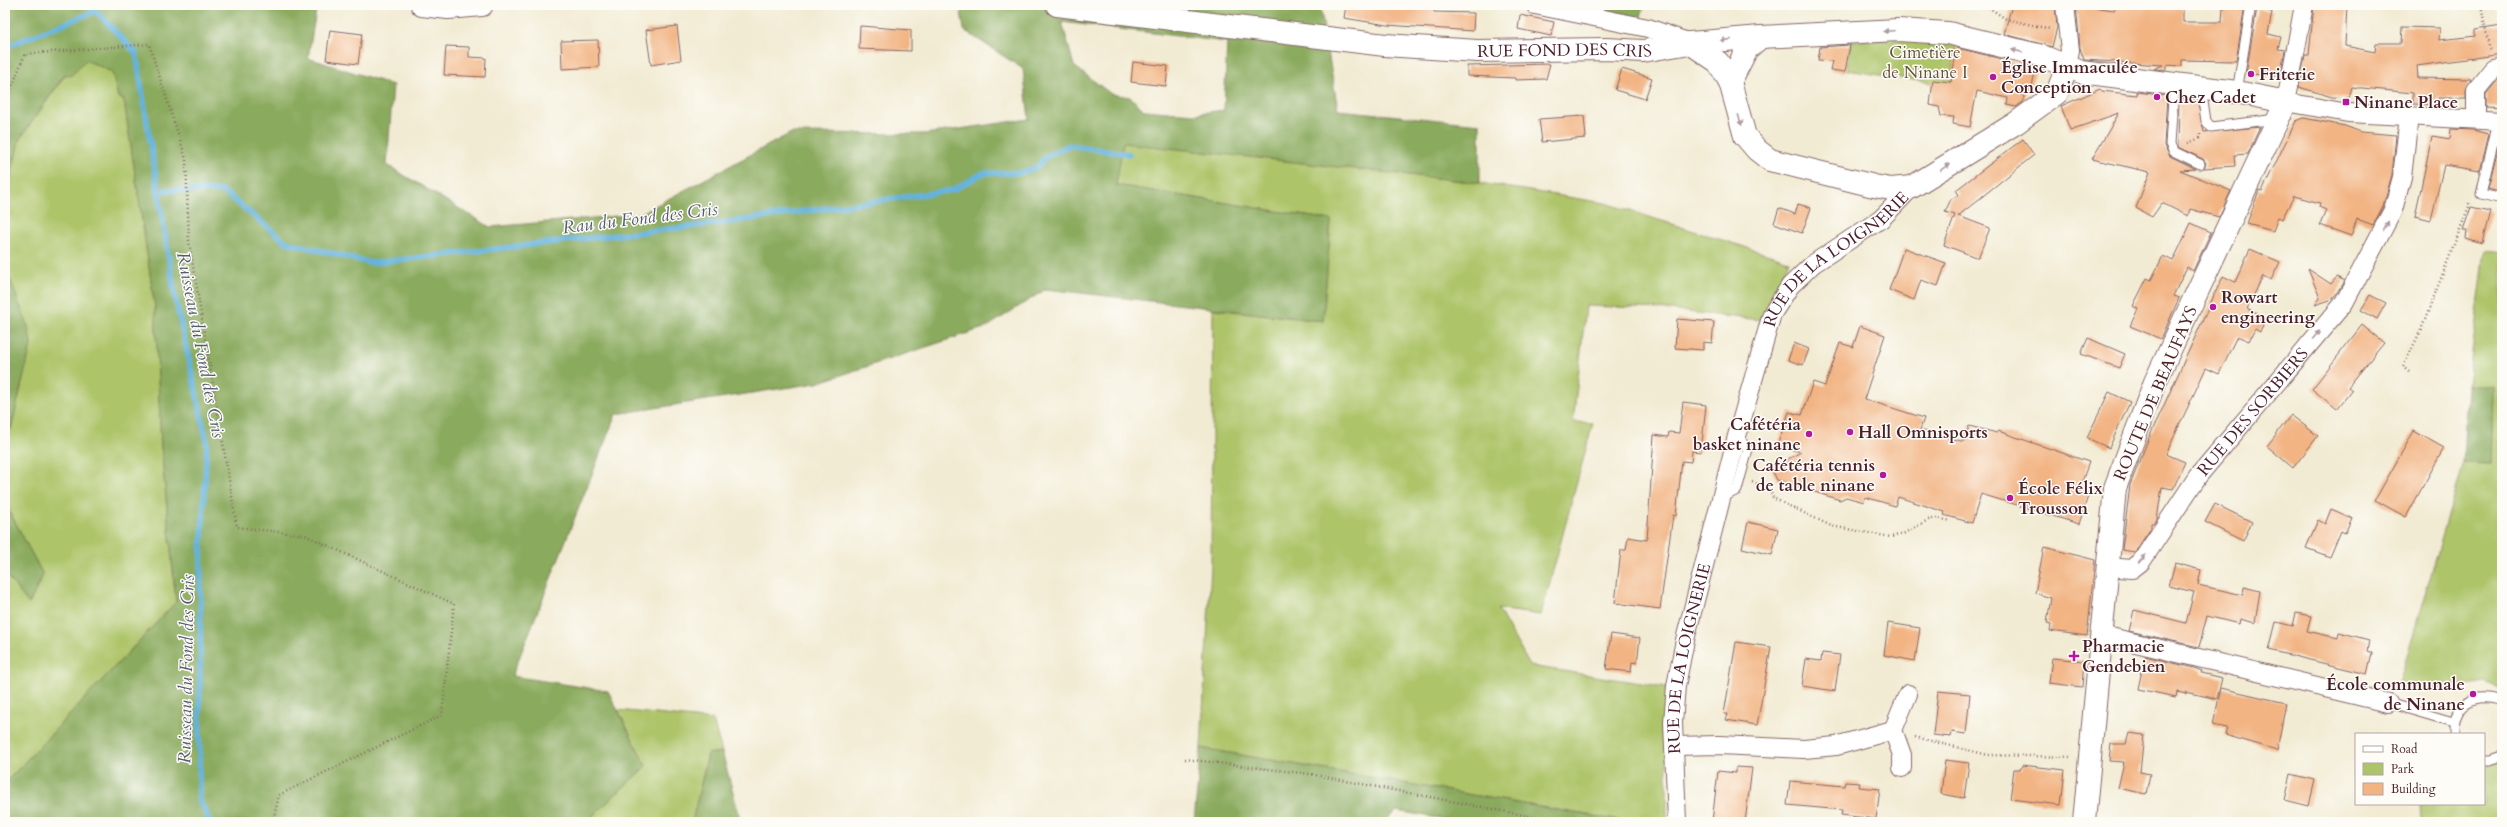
<svg xmlns="http://www.w3.org/2000/svg" width="2507" height="827" viewBox="0 0 2507 827" font-family="Cardo,serif">
  <style>
    .green { fill: #adc469; stroke: #7c724a }
    .forest { fill: #8aaa5d; stroke: #6a6444; fill-rule: evenodd }
    .lines { fill: none; stroke-linecap: round; stroke-linejoin: round }
    .stream { stroke: #63b3dd; stroke-width: 5.5 }
    .building { fill: #f2b483 }
    .service-casing { stroke: #856666; stroke-width: 11 }
    .minor-casing { stroke: #856666; stroke-width: 20 }
    .tertiary-casing { stroke: #856666; stroke-width: 24 }
    .path { stroke: #856666; stroke-width: 2.5; stroke-dasharray: 1 3; stroke-linecap: butt }
    .service { stroke: #fff; stroke-width: 9 }
    .minor { stroke: #fff; stroke-width: 18 }
    .tertiary { stroke: #fff; stroke-width: 22 }
    .oneway { fill: #ae9aa0 }
    .poi-dot { fill: #b5179e; stroke: #fdfcf7; stroke-width: 1.5 }
    .labels { text-anchor: middle; stroke-width: 3; stroke-linejoin: round; paint-order: stroke }
    .street-label { font-size: 17px; fill: #4a1f2b; stroke: #fdfcf7 }
    .park-label { font-size: 17px; fill: #68513e; stroke: #fdfcf7 }
    .poi-label { font-size: 17px; font-weight: bold; fill: #4a1f2b; stroke: #fdfcf7; text-anchor: start }
    .water-label { font-size: 18px; font-style: italic; fill: #545a72; stroke: #fdfcf7 }
  </style>
  <rect width="100%" height="100%" fill="#fdfcf7"/>
  <filter id="ink" filterUnits="userSpaceOnUse"><feTurbulence type="fractalNoise" baseFrequency=".025" numOctaves="2"/><feDisplacementMap in="SourceGraphic" scale="8" xChannelSelector="R" yChannelSelector="G"/><feConvolveMatrix kernelMatrix="1 2 1 2 8 2 1 2 1" color-interpolation-filters="sRGB"/></filter>
  <filter id="wash" filterUnits="userSpaceOnUse"><feTurbulence type="fractalNoise" baseFrequency=".012" numOctaves="4" result="noise"/><feDisplacementMap in="SourceGraphic" scale="16" xChannelSelector="R" yChannelSelector="G"/><feGaussianBlur stdDeviation="0.9" result="paint"/><feColorMatrix in="noise" values="0 0 0 0 0 0 0 0 0 0 0 0 0 0 0 0 0 1.4 0 .05"/><feComposite in="paint" operator="in"/></filter>
  <g filter="url(#wash)">
    <rect width="100%" height="100%" fill="#f2ebd3"/>
    <!-- green -->
    <path class="green" d="M1905,39L1957,45L1951,82L1933,83L1847,70L1851,41Z
      M86,60L112,72L118,97L124,100L155,307L161,446L176,602L5,783V573L29,604L43,575L5,503V431L11,429L31,345L28,326L5,267V205L19,140L66,74L71,76Z
      M1123,142L1480,183L1605,203L1789,261L1761,320L1661,309L1586,306L1573,422L1593,423L1541,615L1498,609L1530,666L1667,687V822H1627L1201,748L1211,566L1213,309L1323,321L1331,220L1116,185Z
      M2485,251L2502,253V689L2486,682L2447,688L2397,689L2464,463L2491,464L2493,386L2468,384Z
      M618,710L713,720L722,752L708,754L692,822H586L646,766Z
      M2502,750V822H2421L2420,804H2484V761L2490,760Z"/>
    <!-- forest -->
    <path class="forest" d="M5,5H317L308,58L393,85L387,165L490,227L640,214L791,133L925,134L1029,119L1023,69L964,30L960,5H1320L1338,110L1480,124V183L1123,143L1116,185L1331,220L1323,321L1046,289L987,327L817,383L616,414L512,676L608,691L646,766L586,822H5V783L176,602L161,446L155,307L124,100L118,97L112,72L86,60L71,76L65,74L19,140L5,205ZM1062,22L1227,42L1224,110L1193,114L1144,110L1130,97L1111,94L1074,66Z
      M1573,5H1644L1640,21Z
      M5,267L28,326L31,345L11,429L5,431Z
      M2468,384L2493,386L2491,464L2464,463Z
      M5,503L43,575L29,604L5,573Z
      M1201,748L1627,822H1462L1397,811L1382,822H1194Z
      M722,752L741,822H692L708,754Z"/>
    <g class="lines">
      <!-- stream -->
      <path class="stream" d="M5,47L96,11L136,53L175,297L207,442L201,559L199,799L210,822
        M159,190L223,191L286,242L371,263L722,223L953,190L983,173H1020L1037,167L1045,157L1069,145L1129,154"/>
    </g>
    <g id="blocks">
      <!-- building -->
      <path class="building" d="M1346,5H1413L1434,8V12L1474,13L1473,31L1387,25L1344,18Z
        M2012,5H2055L2057,27L2052,47L2004,34Z
        M2076,5L2115,10V5L2163,7V5H2183V22H2222L2223,5H2245L2236,61L2182,60V66L2166,65V70L2154,69L2163,65L2084,60L2080,48Z
        M2314,5H2347L2345,46L2375,52L2376,43H2401L2402,27L2440,28L2439,40L2476,36V29L2502,25V54L2417,66L2418,78L2471,79L2466,90V98H2438V105L2413,104V93L2352,87L2349,98L2332,97L2299,87L2305,55H2309Z
        M2257,8L2272,12L2268,34L2281,37L2278,49L2285,50L2280,76L2246,74Z
        M1520,15L1554,22L1551,36L1518,29Z
        M677,26L681,60L651,65L646,30Z
        M860,26L911,30V51L859,49Z
        M330,30L362,34L358,64L326,60Z
        M598,40L599,67L562,69L561,41Z
        M1850,45L1845,72L1830,70L1832,61L1818,60L1820,47Z
        M446,46L469,47V57L486,58L485,77L444,75Z
        M1957,48L2036,67L2031,91L2026,90L2023,102L2016,107L2007,105L2008,98L1977,91L1970,127L1953,124L1954,117L1941,116L1939,107L1930,105L1933,80L1951,82Z
        M1133,62L1168,66L1166,86L1131,82Z
        M1550,64L1546,79L1515,80V78L1467,76V66Z
        M1622,69L1652,78L1645,99L1615,90Z
        M2498,80H2502V107L2486,106V94Z
        M2100,89L2102,91L2137,95V92L2167,96L2164,146L2170,156L2196,169L2180,170L2231,191L2219,217L2190,209L2188,216L2162,203L2152,217L2136,208L2150,172L2092,159L2119,113L2070,130L2061,106Z
        M2179,98L2197,99L2204,132L2260,127L2248,154L2234,155L2235,166L2204,168L2206,163L2203,159L2178,147Z
        M1584,116L1586,138L1542,142L1539,119Z
        M2304,118L2345,126L2361,132L2396,135L2392,175L2383,206L2373,225L2357,219L2351,236L2320,225L2326,210L2319,207L2320,203L2294,196L2282,219L2278,217L2273,231L2247,224L2259,190L2262,191L2296,121Z
        M2451,129L2474,130L2489,134L2480,171L2444,165L2431,220L2415,216L2432,136L2450,139Z
        M2501,136H2502V193L2488,189Z
        M2023,139L2034,155L1958,216L1990,228L1978,258L1944,245L1955,215L1945,212L1951,199L1959,195L1956,190Z
        M1798,204L1811,208L1802,233L1774,223L1779,208L1795,214Z
        M2471,207L2490,211L2482,243L2466,238L2467,230H2463Z
        M2191,223L2211,232L2193,271L2187,267L2173,296L2179,298L2161,339L2130,326L2138,309L2133,306L2147,278L2151,280L2163,256L2173,261Z
        M1904,248L1946,263L1938,286L1921,280L1914,300L1889,290Z
        M2250,249L2280,262L2271,280L2263,276L2247,309L2267,319L2260,332L2255,329L2249,341L2237,336L2219,374L2206,368L2166,454L2185,462L2173,489L2162,487L2157,519L2154,523H2151V528L2135,552L2122,550L2130,485L2148,440L2223,276L2235,282Z
        M2308,269L2331,284L2337,277L2344,281L2333,299L2315,305L2320,298Z
        M2370,295L2386,303L2377,319L2361,310Z
        M1677,319L1714,322L1712,343L1703,342V350L1675,348Z
        M2362,325L2384,343L2348,387L2352,390L2337,409L2312,389Z
        M1860,326L1885,335L1864,399L1924,418L1920,430L1961,441H1964L1969,426L1997,433L1998,431L2089,462L2079,490L2089,493L2079,524L1981,494L1972,523L1944,515L1945,512L1898,497L1895,506L1865,497L1864,502L1846,497L1840,500L1777,480L1771,468L1801,452L1777,446L1789,412L1802,415L1813,382L1825,386L1840,343L1853,347Z
        M2088,338L2125,354L2119,368L2081,354Z
        M1794,343L1809,349L1803,365L1788,360Z
        M2109,392L2130,402L2109,448L2087,438Z
        M1683,402L1706,405L1701,452L1692,451L1691,462L1682,461L1676,516L1673,515L1660,609L1615,603L1621,550H1626L1628,537L1647,540L1654,435L1668,437L1669,432L1679,433Z
        M2291,415L2318,436L2293,468L2267,446Z
        M2414,431L2444,448L2406,517L2375,500Z
        M2215,504L2252,522L2243,541L2205,522Z
        M2331,509L2352,518L2345,533L2341,531L2330,557L2306,548L2318,520L2325,524Z
        M1748,522L1778,529L1772,555L1742,548Z
        M2044,547L2095,560L2087,636L2050,631L2051,624L2047,623L2051,598L2035,593Z
        M2175,563L2201,570L2198,585L2243,595L2244,587L2260,591L2255,623L2240,619L2239,624L2207,616L2199,647L2129,631L2134,610L2186,623L2194,592L2169,586Z
        M2296,613L2311,616L2307,631L2338,638L2339,632L2369,640L2367,651L2372,653L2367,674L2269,650L2276,622L2293,626Z
        M1888,623L1920,628L1915,661L1884,655Z
        M1611,634L1640,638L1637,663L1632,662L1631,672L1606,669Z
        M1736,642L1771,647L1757,725L1726,720L1728,714H1724Z
        M1822,653L1840,655L1835,691L1802,686L1806,659L1821,661Z
        M2145,656L2194,668L2202,671L2201,673L2222,678L2217,699L2186,692V694L2177,692L2176,697L2138,689Z
        M2052,658L2084,661L2082,687L2049,683Z
        M2221,688L2286,703L2277,750L2225,735L2227,728L2213,725Z
        M1938,691L1970,694L1966,734L1952,732L1951,737L1933,735Z
        M2129,733L2144,735L2140,772L2150,774L2146,794L2118,788L2124,762L2109,761L2111,744H2126Z
        M1945,760L1969,763L1964,798L1941,794Z
        M2022,765L2065,770L2061,805L2010,799L2014,769H2021Z
        M1736,767L1752,768L1745,822H1712L1718,771L1736,773Z
        M2291,774L2315,780L2309,806L2285,800Z
        M1790,781L1844,786L1845,782L1860,783L1859,787L1880,789L1876,819L1841,815L1842,810L1787,805Z"/>
    </g>
  </g>
  <g filter="url(#ink)">
    <use href="#blocks" fill-opacity="0" stroke="#856666" stroke-width="1"/>
    <g class="lines">
      <defs>
        <path id="service" d="M2174,83L2170,144L2173,151L2200,164
          M2201,87L2206,121L2211,127L2277,119
          M2237,92L2251,5
          M2498,121L2481,194L2502,199
          M1722,498L1737,490L1748,449L1737,436
          M2388,703L2453,722
          M2454,734C2453,703 2474,692 2502,701
          M2484,760H2490L2502,756"/>
        <g id="minor">
          <path d="M1535,5L1648,28L1690,43"/>
          <path d="M2065,5L2070,50L2067,67"/>
          <path d="M2304,5L2286,102L2348,113L2502,121"/>
          <path d="M2476,119V90L2493,69L2502,67"/>
          <path id="s1" d="M2107,567L2132,569L2141,562L2198,476L2344,303L2393,210L2402,177L2409,116"/>
          <path d="M2102,635L2388,703"/>
          <path d="M1675,746L1719,745L1804,749L1836,746L1893,730"/>
          <path d="M1902,768V755L1893,730L1908,694"/>
          <path id="s2" d="M1677,822L1673,722L1676,686L1685,640L1737,436L1772,314L1790,286L1813,264L1881,219L1912,187"/>
        </g>
        <g id="tertiary">
          <path d="M422,5L448,8L482,5"/>
          <path id="s3" d="M1057,5L1385,45L1477,51L1606,49L1643,51L1690,43L1761,37L1898,30L1948,33L2042,56L2081,72L2237,92L2286,102L2155,382L2115,488L2084,822"/>
          <path d="M1690,43L1718,62L1730,82L1745,136L1757,150L1770,160L1874,186L1891,189L1912,187L2016,123L2057,93L2067,67"/>
          <path d="M1730,82L1747,49L1761,37"/>
        </g>
      </defs>
      <!-- service casing -->
      <use href="#service" class="service-casing"/>
      <!-- minor casing -->
      <use href="#minor" class="minor-casing"/>
      <!-- tertiary casing -->
      <use href="#tertiary" class="tertiary-casing"/>
      <!-- path -->
      <path class="path" d="M1985,5L2006,19L2050,29
        M2481,5L2490,52
        M5,104L25,54L149,44L186,159L189,242L237,527L305,535L454,604L442,715L279,795L273,822
        M2188,143L2200,138V134
        M2409,372L2403,367L2421,330L2471,201
        M1752,482L1769,487L1773,498L1831,526L1891,537L1903,534L1928,520L1937,518L1951,521
        M1915,737L1988,755L2071,757
        M1185,759L1310,774L1560,822"/>
      <!-- service -->
      <use href="#service" class="service"/>
      <!-- minor -->
      <use href="#minor" class="minor"/>
      <!-- tertiary -->
      <use href="#tertiary" class="tertiary"/>
    </g>
    <!-- one-way arrows -->
    <defs><path id="oneway-solid" d="M-6-.8H1V-3.2L6.5 0L1 3.2V.8H-6Z"/></defs>
    <g class="oneway">
      <use href="#oneway-solid" transform="translate(1889 31) rotate(177)"/>
      <use href="#oneway-solid" transform="translate(1726 40) rotate(175)"/>
      <use href="#oneway-solid" transform="translate(2017 51) rotate(-167)"/>
      <use href="#oneway-solid" transform="translate(1740 120) rotate(72)"/>
      <use href="#oneway-solid" transform="translate(1945 167) rotate(-36)"/>
      <use href="#oneway-solid" transform="translate(2386 226) rotate(-63)"/>
      <use href="#oneway-solid" transform="translate(2316 335) rotate(-50)"/>
      <use href="#oneway-solid" transform="translate(2142 559) rotate(-50)"/>
    </g>
  </g>
  <!-- markers -->
  <g class="poi-dot">
    <circle cx="2251" cy="74" r="4"/>
    <circle cx="1993" cy="77" r="4"/>
    <circle cx="2157" cy="97" r="4"/>
    <rect x="2342" y="98" width="8" height="8" rx="2"/>
    <circle cx="2213" cy="307" r="4"/>
    <circle cx="1850" cy="432" r="4"/>
    <circle cx="1809" cy="434" r="4"/>
    <circle cx="1883" cy="475" r="4"/>
    <circle cx="2010" cy="498" r="4"/>
    <path d="M2072 650h4v4h4v4h-4v4h-4v-4h-4v-4h4z"/>
    <circle cx="2473" cy="694" r="4"/>
  </g>
  <g class="labels">
    <!-- street labels -->
    <g class="street-label">
      <text dy="6" stroke="none"><textPath href="#s3" startOffset="510">RUE FOND DES CRIS</textPath></text>
      <text dy="6" stroke="none"><textPath href="#s2" startOffset="605">RUE DE LA LOIGNERIE</textPath></text>
      <text transform="translate(2155 393) rotate(-67)" y="6">ROUTE DE BEAUFAYS</text>
      <text dy="6" stroke="none"><textPath href="#s1" startOffset="224">RUE DES SORBIERS</textPath></text>
      <text dy="6" stroke="none"><textPath href="#s2" startOffset="165">RUE DE LA LOIGNERIE</textPath></text>
    </g>
    <!-- park labels -->
    <g class="park-label">
      <text x="1925" y="58">Cimetière<tspan x="1925" dy="20">de Ninane I</tspan></text>
    </g>
    <!-- poi labels -->
    <g class="poi-label">
      <text x="2001" y="73">Église Immaculée<tspan x="2001" dy="20">Conception</tspan></text>
      <text x="2259" y="80">Friterie</text>
      <text x="2165" y="103">Chez Cadet</text>
      <text x="2354" y="108">Ninane Place</text>
      <text x="2221" y="303">Rowart<tspan x="2221" dy="20">engineering</tspan></text>
      <text x="1801" y="430" text-anchor="end">Cafétéria<tspan x="1801" dy="20">basket ninane</tspan></text>
      <text x="1858" y="438">Hall Omnisports</text>
      <text x="1875" y="471" text-anchor="end">Cafétéria tennis<tspan x="1875" dy="20">de table ninane</tspan></text>
      <text x="2018" y="494">École Félix<tspan x="2018" dy="20">Trousson</tspan></text>
      <text x="2082" y="652">Pharmacie<tspan x="2082" dy="20">Gendebien</tspan></text>
      <text x="2465" y="690" text-anchor="end">École communale<tspan x="2465" dy="20">de Ninane</tspan></text>
    </g>
    <!-- water labels -->
    <g class="water-label">
      <text transform="translate(640 218) rotate(-7)" y="6">Rau du Fond des Cris</text>
      <text transform="translate(201 345) rotate(79)" y="6">Ruisseau du Fond des Cris</text>
      <text transform="translate(186 669) rotate(-89)" y="6">Ruisseau du Fond des Cris</text>
    </g>
  </g>
  <!-- margin -->
  <rect width="2507" height="827" fill="none" stroke="#fdfcf7" stroke-width="20"/>
  <!-- legend -->
  <rect x="2355" y="733" width="130" height="72" fill="#fdfcf7" stroke="#b5a4a5"/>
  <rect x="2363" y="746" width="20" height="6" fill="#ffffff" stroke="#b5a4a5"/>
  <text x="2391" y="753" font-size="12" fill="#4a1f2b">Road</text>
  <rect x="2363" y="763" width="20" height="12" fill="#adc469" stroke="#b5a4a5"/>
  <text x="2391" y="773" font-size="12" fill="#4a1f2b">Park</text>
  <rect x="2363" y="783" width="20" height="12" fill="#f2b483" stroke="#b5a4a5"/>
  <text x="2391" y="793" font-size="12" fill="#4a1f2b">Building</text>
</svg>
